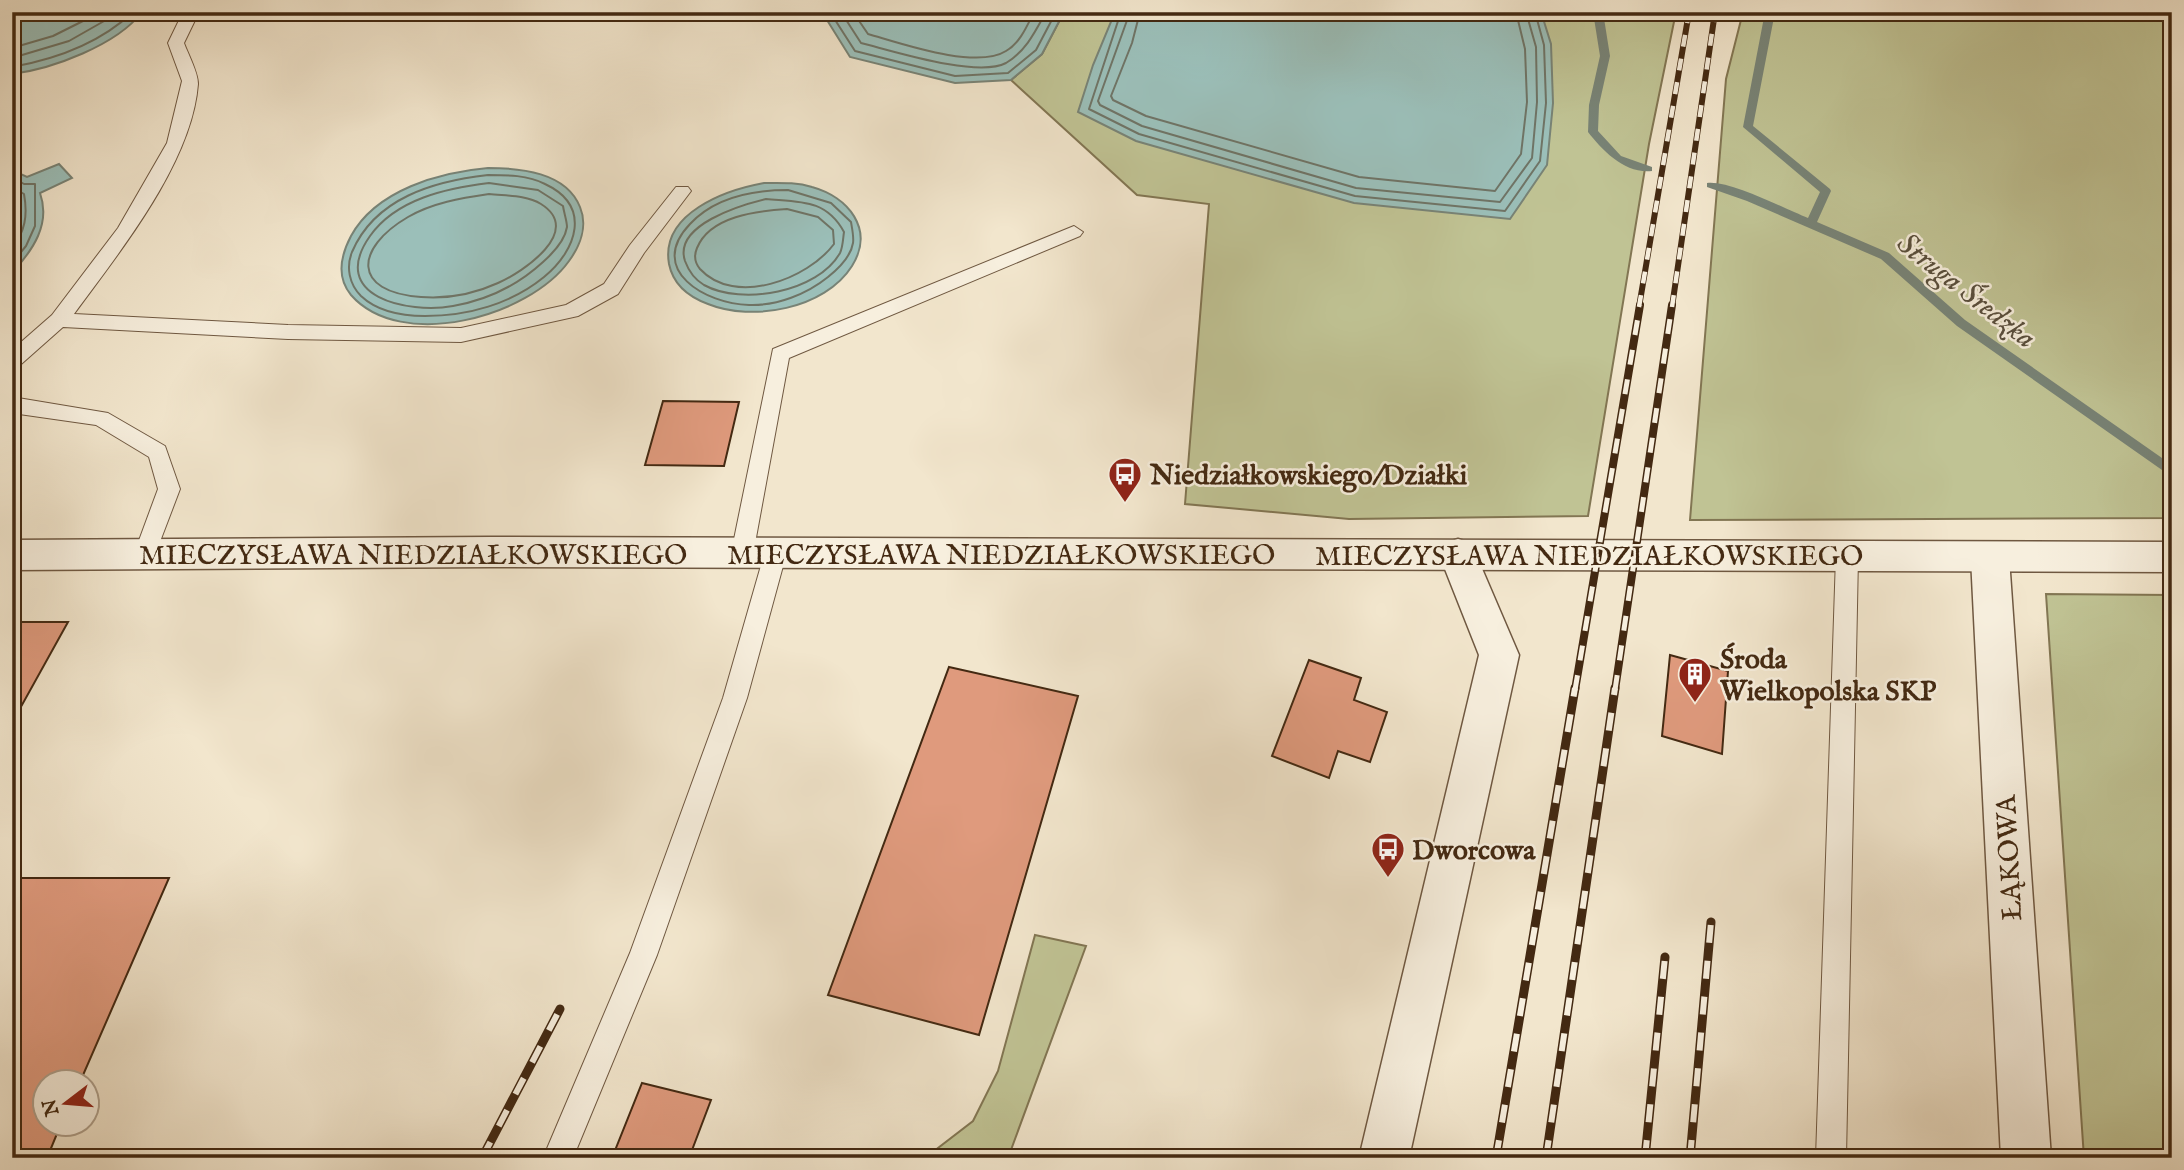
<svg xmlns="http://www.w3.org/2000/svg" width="2184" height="1170" viewBox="0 0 2184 1170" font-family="'IM FELL English',serif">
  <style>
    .green { fill: #c0c394; stroke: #827653; stroke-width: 2 }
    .water { fill: #9bbfb9; stroke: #788376; stroke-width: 2 }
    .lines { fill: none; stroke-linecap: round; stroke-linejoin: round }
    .shore { stroke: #6f7466; stroke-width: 2 }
    .stream { fill: #788376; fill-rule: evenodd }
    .building { fill: #df9a7d; stroke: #432912; stroke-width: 2 }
    .service-casing { stroke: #6f5841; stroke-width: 2 }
    .minor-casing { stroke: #6f5841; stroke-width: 3 }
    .tertiary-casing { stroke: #6f5841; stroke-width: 3 }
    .service { fill: #f7efde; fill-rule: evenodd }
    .minor { fill: #f7efde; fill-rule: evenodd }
    .tertiary { fill: #f7efde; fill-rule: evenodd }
    .rail-far2-casing { stroke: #432912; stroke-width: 6 }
    .rail-far1-casing { stroke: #432912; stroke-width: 8 }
    .rail-casing { stroke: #432912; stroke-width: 9 }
    .rail-far2 { stroke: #f7efde; stroke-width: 4.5; stroke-dasharray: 12; stroke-linecap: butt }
    .rail-far1 { stroke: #f7efde; stroke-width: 5; stroke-dasharray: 15; stroke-linecap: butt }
    .rail { stroke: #f7efde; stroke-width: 6; stroke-dasharray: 18; stroke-linecap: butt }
    .labels { text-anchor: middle; stroke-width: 5; stroke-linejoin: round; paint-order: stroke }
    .poi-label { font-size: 28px; font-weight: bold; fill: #432912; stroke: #f7efde; text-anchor: start }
    .street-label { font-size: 28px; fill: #432912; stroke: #f7efde }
    .water-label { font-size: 30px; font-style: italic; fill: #594e3c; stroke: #f7efde }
  </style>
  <rect width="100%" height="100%" fill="#f2e6cd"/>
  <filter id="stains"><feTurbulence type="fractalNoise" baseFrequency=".00286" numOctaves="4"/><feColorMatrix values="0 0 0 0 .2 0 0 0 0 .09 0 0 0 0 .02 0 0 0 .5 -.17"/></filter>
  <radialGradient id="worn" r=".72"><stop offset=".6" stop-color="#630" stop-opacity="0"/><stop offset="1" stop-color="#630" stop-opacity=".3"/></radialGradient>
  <!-- green -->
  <path class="green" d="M1064,12H1676L1649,144L1588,516L1349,519L1185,504L1209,204L1137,195L1011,80L1042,54Z
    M1743,12H2172V518L1690,520L1726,79Z
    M2046,594L2172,595V1158H2084Z
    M1035,935L1086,946L1008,1158H925L973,1121L998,1071Z"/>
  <!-- water -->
  <path class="water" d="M12,12H142C117,45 52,69 12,74Z
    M822,12H1064L1042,54L1011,80L955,83L850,57Z
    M1115,12H1541L1551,44L1553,103L1547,165L1510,219L1354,203L1136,141L1078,112L1093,65Z
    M59,164L72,178L40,193C51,224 33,250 12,273V170L27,177Z
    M488,168C520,168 566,172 580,207C588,226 580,246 569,261C529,317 401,352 351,295C336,277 341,255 351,236C376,190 440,172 488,168Z
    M764,183C780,183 796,182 812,187C848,197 875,229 852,266C825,309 752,322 708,304C689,297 673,284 669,264C660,213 726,190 764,183Z"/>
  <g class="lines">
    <!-- shore -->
    <path class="shore" d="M830,12L855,51L955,76L1008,73L1036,50L1056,12
      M841,12L861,43C893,51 977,78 1006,63C1026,51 1035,32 1046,12
      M853,12L868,34C900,43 976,70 1006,51C1020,43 1027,26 1034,12
      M1121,12L1089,109L1139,134L1355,196L1505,211L1540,161L1546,103L1544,45L1535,12
      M1130,12L1098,101L1100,105L1142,126L1356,188L1500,202L1532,158L1537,102L1536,47L1526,12
      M1140,12L1132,43L1111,96L1113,100L1146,116L1359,177L1495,191L1521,154L1527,102L1525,49L1516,12
      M12,48L53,36L101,12
      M12,58L69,41L120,12
      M12,67C57,59 99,44 133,12
      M488,175C507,175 528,175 545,184C592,206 577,250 544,277C511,304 468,316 425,316C403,316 378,312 361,296C349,284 346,267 352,252C375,198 434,181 488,175Z
      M12,177L24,184H35V226L26,246L12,263
      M489,183L538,190L563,206C564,213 567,221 567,227C565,240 552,254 543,262C518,285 487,300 453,306C408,314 327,297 370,236C396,199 447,188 489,183Z
      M12,187L24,194C28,216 25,231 12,249
      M788,190L831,203L851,222C852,228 854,237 853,243C851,256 838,269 828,277C807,294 777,306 749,305C706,304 646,270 690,224C715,197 753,190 788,190Z
      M489,194C506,196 526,195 541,204C584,231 523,272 498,283C474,294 447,299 421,297C351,292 355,248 408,217C432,203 461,198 489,194Z
      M766,199C800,202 826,199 844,232C843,238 843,247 840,253C818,292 742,306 704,285C694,279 689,272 685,261C673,225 741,205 766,199Z
      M787,209L818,217L833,230L834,244C808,279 735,307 700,269C695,263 694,255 697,248C710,216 757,211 787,209Z"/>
    <!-- stream -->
    <path class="stream" d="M1593,12H1603L1610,56L1599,105L1598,131L1621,156L1652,167V171C1625,174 1603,151 1588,132L1589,105L1600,56Z
      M1765,12H1775L1753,126L1830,189L1831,191L1817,222L1889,253L1965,320L2172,465V477L1957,326L1881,259L1747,201L1707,187V183C1730,180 1785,209 1808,218L1820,192L1743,127Z"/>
  </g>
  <!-- building -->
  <path class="building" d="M663,401L739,402L724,466L645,465Z
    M12,622H68L12,723Z
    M1670,655L1728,671L1722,754L1662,736Z
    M1309,660L1361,678L1354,700L1387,712L1370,762L1338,751L1329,778L1272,756Z
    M949,667L1078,696L979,1035L828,995Z
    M12,878H169L80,1082H46V1124H61L47,1158H12Z
    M642,1083L711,1100L689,1158H612Z"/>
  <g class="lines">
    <defs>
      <path id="service" d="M183,12H199L184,43C188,54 198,72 198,84C192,163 120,251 74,314L288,325L461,328L566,305L604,284L630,245L676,187H688L691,191L644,253L618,294L578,316L461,342L288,339L63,327L19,366L12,368V350L52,315L118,228L167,143L182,81L168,43Z
        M1074,226L1083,232L1080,236L789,358L753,554L750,560L742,563L734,560L731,554L773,349Z
        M12,397L108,413L165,446L180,489L153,560L145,563L137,560L134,554L158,489L149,457L96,425L12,413Z
        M775,546L783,549L786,555L747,698L657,955L573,1158H543L630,953L723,698L764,555L767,549Z
        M1847,548L1855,551L1858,557L1846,1158H1816L1836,557L1839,551Z"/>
      <path id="minor" d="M1458,539L1471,543L1519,655L1409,1158H1359L1479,655L1439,554L1445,543Z
        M1990,543L2003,547L2009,558L2051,1158H2001L1971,558L1977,547Z"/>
      <path id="tertiary" d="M490,537L2172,542V572L490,567L12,570V540Z"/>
    </defs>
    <!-- service casing -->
    <use href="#service" class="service-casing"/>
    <!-- minor casing -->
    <use href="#minor" class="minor-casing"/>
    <!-- tertiary casing -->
    <use href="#tertiary" class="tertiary-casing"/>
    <!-- service -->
    <use href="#service" class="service"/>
    <!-- minor -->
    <use href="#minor" class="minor"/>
    <!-- tertiary -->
    <use href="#tertiary" class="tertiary"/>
    <defs>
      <path id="rail-far2" d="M1639,307L1689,12
        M1672,307L1715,12"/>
      <path id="rail-far1" d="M1575,690L1640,305
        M1615,690L1672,305"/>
      <path id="rail" d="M482,1158L560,1009
        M1496,1158L1575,688
        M1546,1158L1615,688
        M1645,1158L1665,957
        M1690,1158L1711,922"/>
    </defs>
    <!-- rail-far2 casing -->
    <use href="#rail-far2" class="rail-far2-casing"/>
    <!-- rail-far1 casing -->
    <use href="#rail-far1" class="rail-far1-casing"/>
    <!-- rail casing -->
    <use href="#rail" class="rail-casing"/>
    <!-- rail-far2 -->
    <use href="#rail-far2" class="rail-far2"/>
    <!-- rail-far1 -->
    <use href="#rail-far1" class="rail-far1"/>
    <!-- rail -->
    <use href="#rail" class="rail"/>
  </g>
  <!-- icons -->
  <defs>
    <symbol id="bus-pin" viewBox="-11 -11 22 30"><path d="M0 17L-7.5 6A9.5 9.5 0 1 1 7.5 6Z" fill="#8f2418" stroke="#f7efde"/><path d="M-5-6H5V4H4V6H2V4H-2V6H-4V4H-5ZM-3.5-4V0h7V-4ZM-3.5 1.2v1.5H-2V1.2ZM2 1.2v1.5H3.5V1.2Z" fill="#fff"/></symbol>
    <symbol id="building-pin" viewBox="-11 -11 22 30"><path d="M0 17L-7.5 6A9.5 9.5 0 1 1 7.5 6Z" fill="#8f2418" stroke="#f7efde"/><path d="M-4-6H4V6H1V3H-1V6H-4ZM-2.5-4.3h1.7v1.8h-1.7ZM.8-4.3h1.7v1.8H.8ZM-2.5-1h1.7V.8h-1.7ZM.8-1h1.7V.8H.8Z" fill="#fff"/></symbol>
  </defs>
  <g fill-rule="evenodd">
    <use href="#bus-pin" x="1106" y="455" width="38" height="52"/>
    <use href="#building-pin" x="1676" y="655" width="38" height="52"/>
    <use href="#bus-pin" x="1369" y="830" width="38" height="52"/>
  </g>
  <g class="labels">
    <!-- poi labels -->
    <g class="poi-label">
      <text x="1150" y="484">Niedziałkowskiego/Działki</text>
      <text x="1720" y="668">Środa<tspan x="1720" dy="32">Wielkopolska SKP</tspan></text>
      <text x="1412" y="859">Dworcowa</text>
    </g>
    <!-- street labels -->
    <g class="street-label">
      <text x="413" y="564">MIECZYSŁAWA NIEDZIAŁKOWSKIEGO</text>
      <text x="1001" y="564">MIECZYSŁAWA NIEDZIAŁKOWSKIEGO</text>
      <text x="1589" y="565">MIECZYSŁAWA NIEDZIAŁKOWSKIEGO</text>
      <text transform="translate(2008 858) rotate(-93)" y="10">ŁĄKOWA</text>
    </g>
    <!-- water labels -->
    <g class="water-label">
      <text transform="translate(1967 290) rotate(38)" y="10">Struga Średzka</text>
    </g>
  </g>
  <!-- margin -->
  <rect width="2184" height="1170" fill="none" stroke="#f2e6cd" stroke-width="42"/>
  <rect x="14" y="14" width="2156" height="1142" fill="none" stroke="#432912" stroke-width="3.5"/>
  <rect x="21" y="21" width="2142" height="1128" fill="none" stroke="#432912" stroke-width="2"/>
  <!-- north arrow -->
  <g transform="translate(66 1103) rotate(254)"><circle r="33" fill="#f7efde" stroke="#afa08c" stroke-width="2"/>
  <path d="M0-5L12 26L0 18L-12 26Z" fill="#8f2418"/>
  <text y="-10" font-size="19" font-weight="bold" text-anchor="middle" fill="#432912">N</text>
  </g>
  <rect width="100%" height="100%" filter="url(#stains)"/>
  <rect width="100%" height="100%" fill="url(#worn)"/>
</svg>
